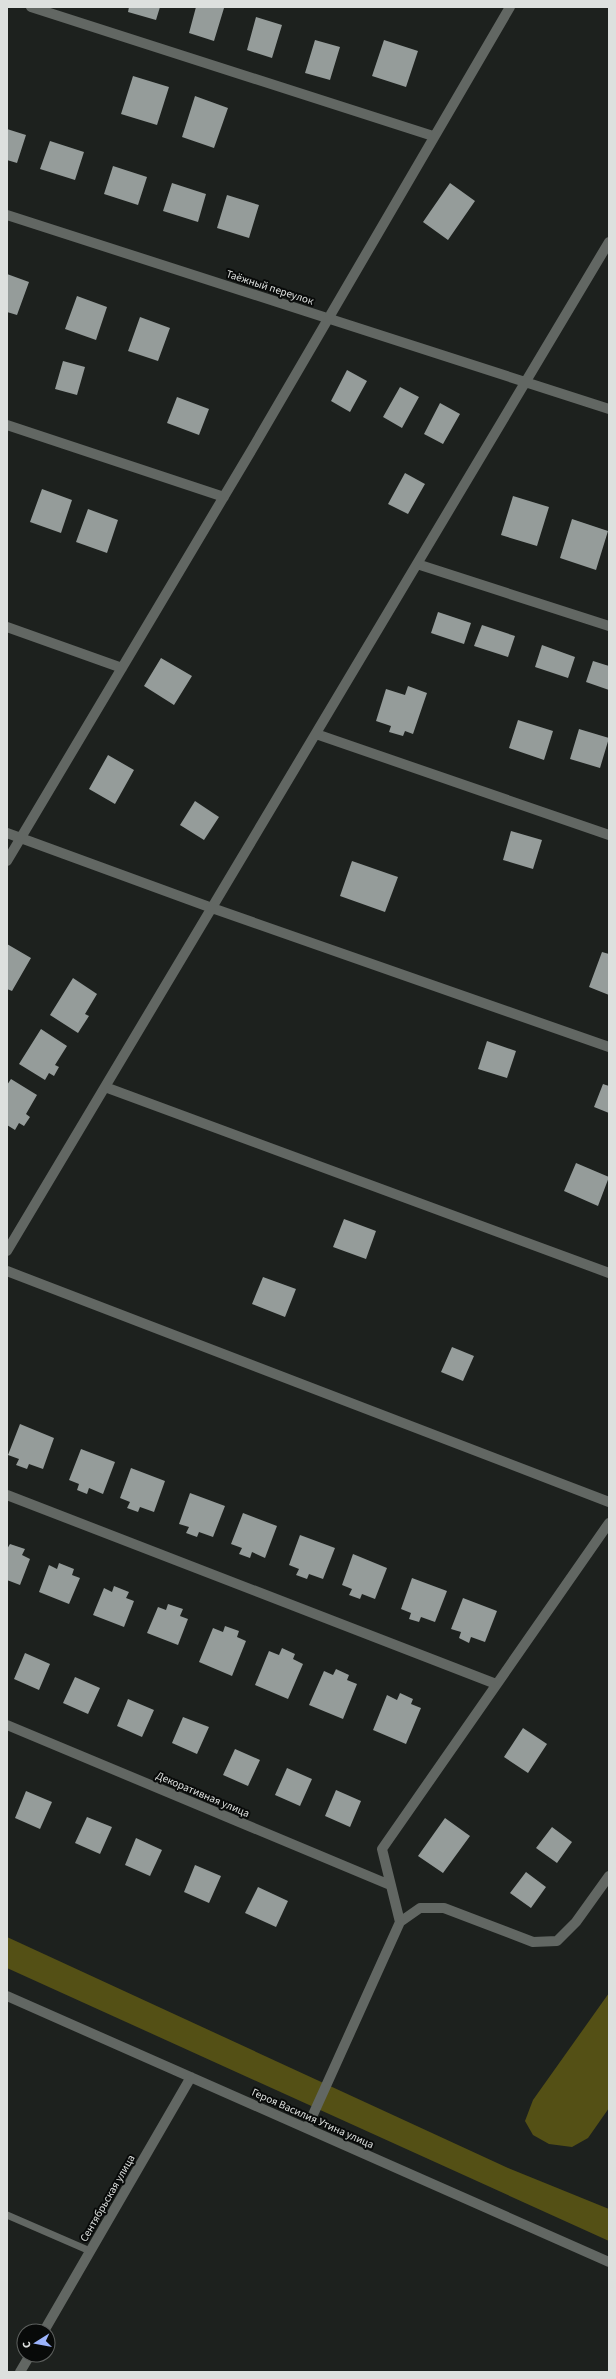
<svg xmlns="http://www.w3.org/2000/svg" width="616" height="2379" viewBox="0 0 616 2379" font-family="'Source Sans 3',sans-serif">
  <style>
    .forest { fill: #545015 }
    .building { fill: #959c9a }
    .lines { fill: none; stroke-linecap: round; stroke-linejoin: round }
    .lane { stroke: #626763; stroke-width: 7 }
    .street { stroke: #626763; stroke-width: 10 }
    .labels { text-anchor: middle; stroke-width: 4; stroke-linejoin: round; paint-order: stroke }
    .street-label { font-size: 11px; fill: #dde0de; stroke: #080a09 }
  </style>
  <rect width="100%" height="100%" fill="#1d211e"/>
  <!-- forest -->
  <path class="forest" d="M7,1937L508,2168L609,2209V2241L7,1968Z
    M609,1993V2108L588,2138L572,2147L549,2144L533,2135L525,2121L533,2100Z"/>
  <!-- building -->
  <path class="building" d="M129,7H160L156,20L128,12Z
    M196,7L224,8L214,41L189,33Z
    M256,17L282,25L272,58L247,50Z
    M315,40L340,47L330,80L305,73Z
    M384,40L418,51L406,87L372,76Z
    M133,76L169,87L157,125L121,114Z
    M195,96L228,108L214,148L182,137Z
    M7,129L26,135L17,163L7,160Z
    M50,141L84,152L75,180L40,169Z
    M113,166L147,177L138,205L104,194Z
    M172,183L206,194L198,222L163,211Z
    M450,183L475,201L448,240L423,222Z
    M227,195L259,205L249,238L217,228Z
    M7,274L29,282L17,315L7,312Z
    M77,296L107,307L96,340L65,329Z
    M140,317L170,328L158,361L128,351Z
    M63,361L85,367L77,395L55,389Z
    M347,370L367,381L350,412L331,401Z
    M400,387L419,397L402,428L383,417Z
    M177,397L209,409L199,435L167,423Z
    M440,403L460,414L443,444L424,434Z
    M405,473L425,484L408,514L388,504Z
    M42,489L72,500L61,533L30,522Z
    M513,496L549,507L537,546L501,535Z
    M88,509L118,520L107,553L76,542Z
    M572,519L608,531L596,570L560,558Z
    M438,612L471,623L464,644L431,633Z
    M482,625L515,636L508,657L474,646Z
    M542,645L575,657L568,678L535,667Z
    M161,658L192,676L174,705L144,686Z
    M593,661L609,666V690L586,682Z
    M408,686L427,693L413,734L405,731L403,736L389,732L391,726L376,721L386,689L405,695Z
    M518,720L553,731L544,760L509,748Z
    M579,729L609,738L600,768L570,759Z
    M108,755L134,770L115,804L89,789Z
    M195,801L219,817L204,840L180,825Z
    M511,831L542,840L533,869L503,860Z
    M352,861L398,877L385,912L340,896Z
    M7,944L31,958L12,991L7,989Z
    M602,952L609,954V995L589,987Z
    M73,978L97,994L85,1014L89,1016L78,1033L50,1015Z
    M41,1029L67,1046L55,1065L59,1067L54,1076L49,1073L45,1080L19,1064Z
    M487,1041L516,1051L507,1078L478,1069Z
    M11,1079L37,1095L26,1114L30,1117L24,1126L19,1123L15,1130L7,1125V1085Z
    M603,1084L609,1086V1113L594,1107Z
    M576,1163L609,1177L598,1206L564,1191Z
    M344,1219L376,1231L366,1259L333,1247Z
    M263,1277L296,1289L285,1317L252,1304Z
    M452,1347L474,1356L463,1381L441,1372Z
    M20,1424L54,1438L43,1469L29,1464L27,1469L16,1465L19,1459L8,1455Z
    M81,1449L115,1462L103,1494L89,1488L87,1494L77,1490L79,1484L69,1480Z
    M131,1468L165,1481L154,1512L140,1507L138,1512L127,1508L130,1502L120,1498Z
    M190,1493L225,1506L213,1537L199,1532L197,1537L186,1533L189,1527L179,1524Z
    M243,1513L277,1526L265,1558L252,1552L250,1558L239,1554L242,1548L231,1544Z
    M300,1535L335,1548L323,1579L309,1574L307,1579L296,1575L299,1569L289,1565Z
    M10,1544L25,1549L22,1555L30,1559L20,1585L7,1580V1549Z
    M353,1554L387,1568L375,1599L362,1594L360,1599L349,1595L352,1589L342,1585Z
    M59,1563L74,1569L72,1575L80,1578L69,1604L39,1592L49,1565L57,1569Z
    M412,1578L447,1591L435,1622L421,1617L419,1622L409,1619L411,1613L401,1609Z
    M114,1586L129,1592L126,1598L134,1601L124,1627L93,1615L104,1588L112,1592Z
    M463,1598L497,1611L485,1642L471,1637L469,1643L459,1638L461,1632L451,1629Z
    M168,1604L183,1609L180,1616L188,1619L178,1645L147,1633L158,1607L166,1610Z
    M225,1626L239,1631L237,1637L246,1641L232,1676L199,1662L213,1628L223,1632Z
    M282,1648L295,1654L293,1659L303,1664L288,1699L255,1685L269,1651L279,1655Z
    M25,1653L50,1664L39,1690L14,1679Z
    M336,1669L349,1675L347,1680L357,1684L343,1719L309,1705L324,1671L333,1675Z
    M75,1677L100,1688L88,1714L63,1703Z
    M400,1693L413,1699L411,1704L421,1708L406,1744L373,1730L387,1695L397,1700Z
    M128,1699L154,1710L142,1737L117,1726Z
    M183,1717L209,1727L197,1754L172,1743Z
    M523,1728L547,1744L528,1773L504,1757Z
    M235,1749L260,1760L248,1786L223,1775Z
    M287,1768L312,1779L300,1806L275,1795Z
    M336,1790L361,1801L350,1827L325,1816Z
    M26,1791L52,1802L40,1829L15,1818Z
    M87,1817L112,1827L100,1854L75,1843Z
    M445,1818L470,1836L443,1873L418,1856Z
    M552,1827L572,1842L557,1863L536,1848Z
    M136,1838L162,1850L150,1876L125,1865Z
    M195,1865L221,1876L209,1903L184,1892Z
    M526,1872L546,1887L531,1908L510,1893Z
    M258,1887L288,1901L276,1927L245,1913Z"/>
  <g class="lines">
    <!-- lane -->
    <path class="lane" d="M7,2215L90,2251"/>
    <!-- street -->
    <path class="street" d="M31,7L433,136
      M7,215L609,409
      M7,425L224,497
      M417,564L609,626
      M7,627L122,668
      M316,734L609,835
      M7,833L212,908L609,1047
      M7,861L254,446L510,7
      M105,1087L609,1273
      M7,1251L609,242
      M7,1271L609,1502
      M7,1495L496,1684
      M7,1725L390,1885
      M400,1922L382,1849L609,1523
      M7,1996L609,2262
      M307,2128L400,1922L420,1908H444L533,1942L557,1941L576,1922L609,1876
      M44,2331L191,2077
      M20,2372L30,2355"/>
  </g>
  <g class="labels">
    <!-- street labels -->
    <g class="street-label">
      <text transform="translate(270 287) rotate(18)" y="4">Таёжный переулок</text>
      <text transform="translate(203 1794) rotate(23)" y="4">Декоративная улица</text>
      <text transform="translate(313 2118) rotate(24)" y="4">Героя Василия Утина улица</text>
      <text transform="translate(107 2198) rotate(-60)" y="4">Сентябрьская улица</text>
    </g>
  </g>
  <!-- border -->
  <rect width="616" height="2379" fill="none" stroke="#dde0de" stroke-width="16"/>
  <!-- north arrow -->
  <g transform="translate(36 2343) rotate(259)"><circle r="19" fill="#080a09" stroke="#5d605e"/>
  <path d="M0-3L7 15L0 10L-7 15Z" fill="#9cb4fd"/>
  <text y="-6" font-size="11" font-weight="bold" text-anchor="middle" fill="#dde0de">С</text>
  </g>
</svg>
